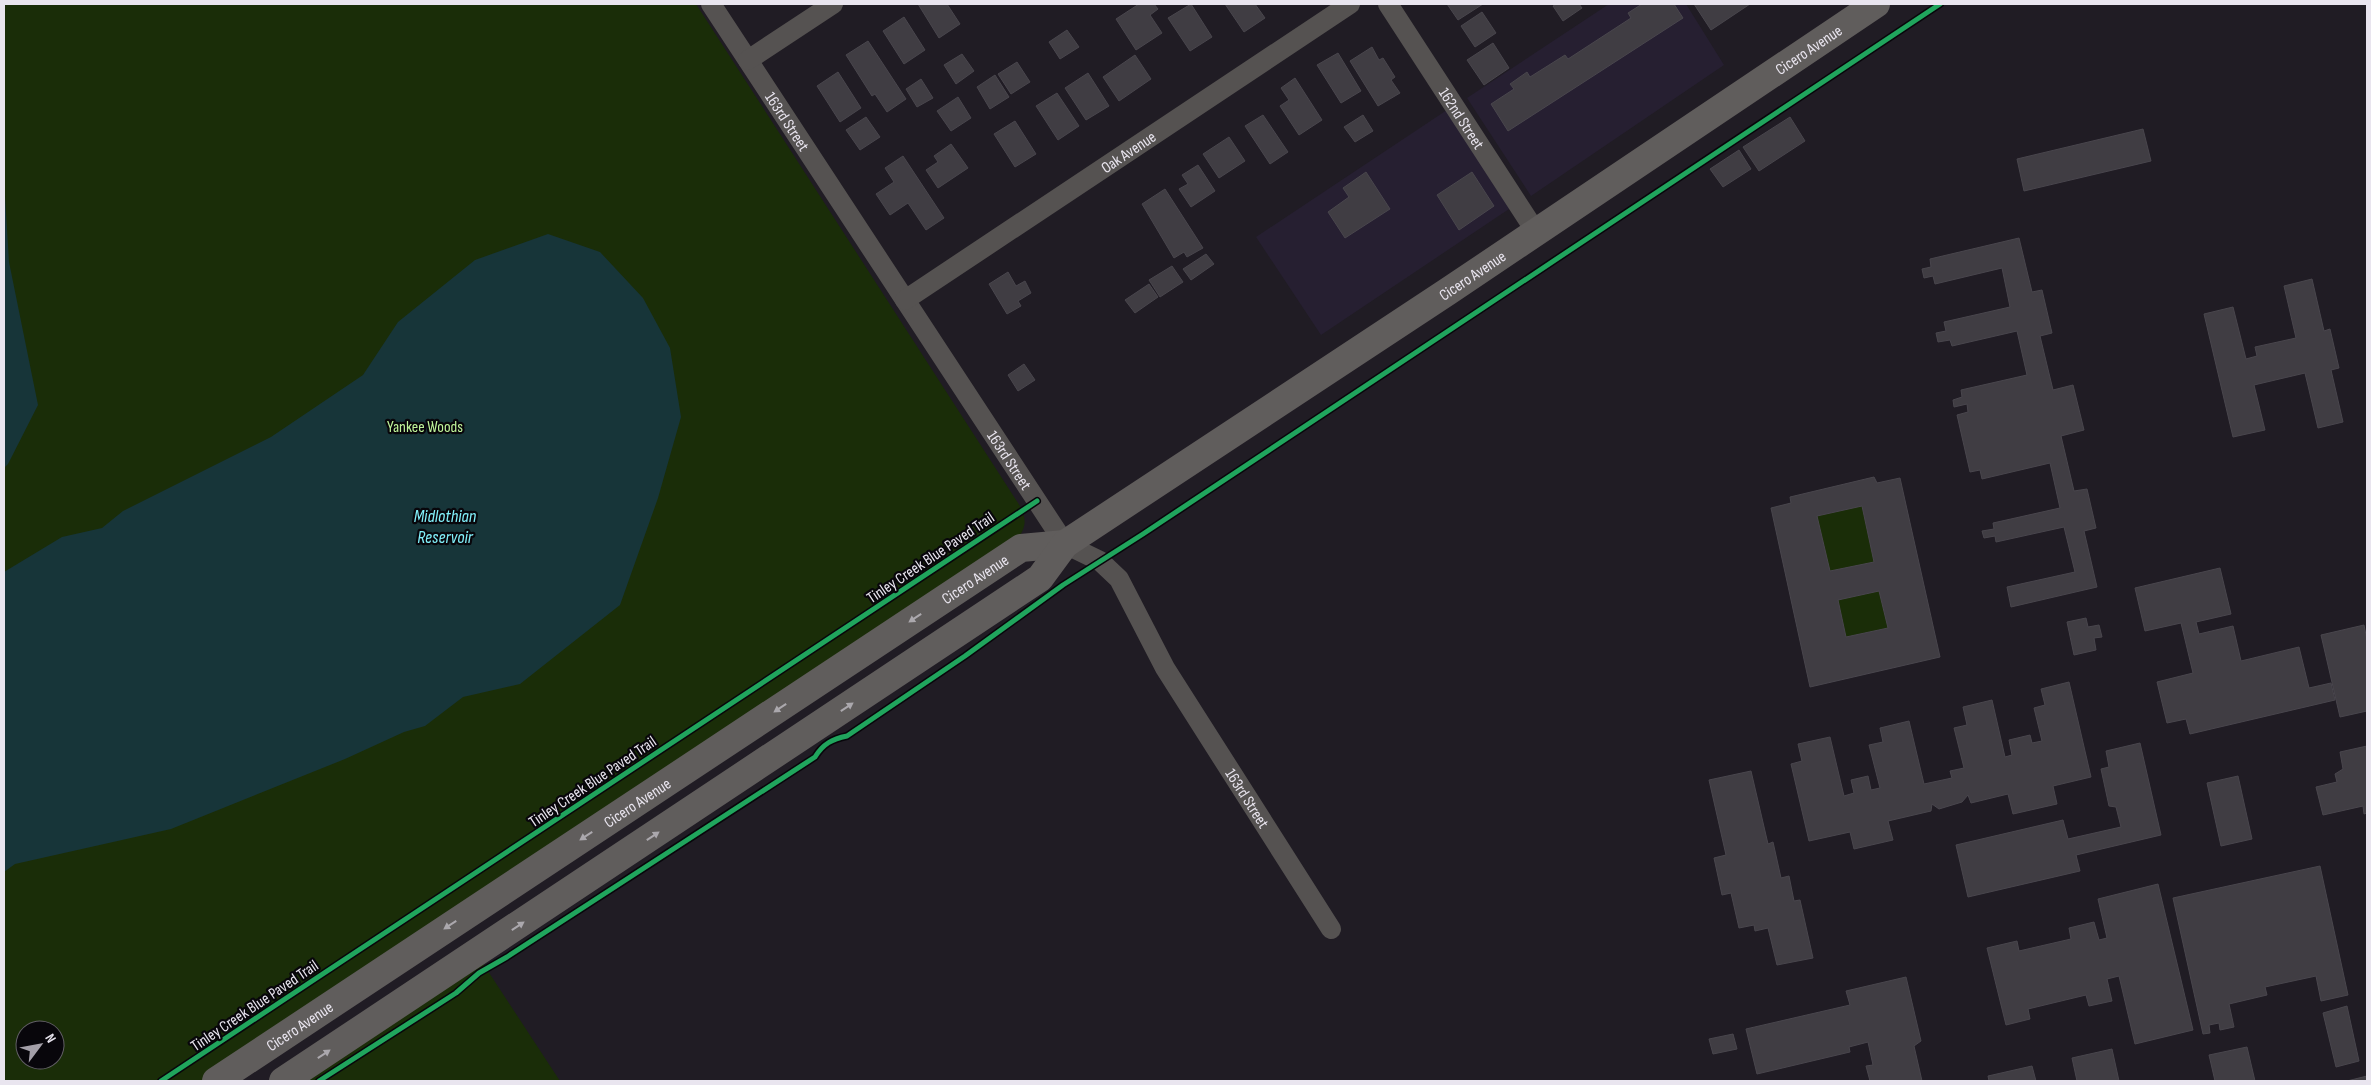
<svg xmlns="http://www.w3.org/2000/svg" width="2371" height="1085" viewBox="0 0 2371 1085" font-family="'Sofia Sans Condensed',sans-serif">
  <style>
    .built { fill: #261f31 }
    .green { fill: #1a2d08; fill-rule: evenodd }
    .water { fill: #173539 }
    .building { fill: #403d43; stroke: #49464d; fill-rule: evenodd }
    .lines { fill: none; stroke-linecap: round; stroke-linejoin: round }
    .minor { stroke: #555251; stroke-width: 20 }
    .primary { stroke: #605d5c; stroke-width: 28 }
    .cycleway-casing { stroke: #08060b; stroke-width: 8 }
    .cycleway { stroke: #20a55d; stroke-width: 5 }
    .oneway { fill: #aba8ad }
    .labels { text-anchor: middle; stroke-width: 4.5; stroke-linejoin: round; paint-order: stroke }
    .street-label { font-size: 16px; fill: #e9e5ef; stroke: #08060b }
    .park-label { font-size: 16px; fill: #bff49a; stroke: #08060b }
    .water-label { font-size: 18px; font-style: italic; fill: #82f1fb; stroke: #08060b }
  </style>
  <rect width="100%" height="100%" fill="#201c24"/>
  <!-- built -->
  <path class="built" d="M1609,4H1686L1724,65L1531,196L1467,98Z
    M1450,108L1512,207L1321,335L1256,237Z"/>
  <!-- green -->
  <path class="green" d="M4,4H696L1020,506C1027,520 1026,527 1017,540L201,1081H4ZM25,1030H55V1060H25Z
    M1862,506L1874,562L1830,571L1817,516Z
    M1879,591L1888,628L1846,637L1838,600Z
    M482,962L560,1081H305Z"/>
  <!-- water -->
  <path class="water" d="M4,180L9,262L38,405L8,464L4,468Z
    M548,234L600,252L643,298L670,348L681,417L658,498L620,605L520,684L463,697L425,726L404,732L345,759L171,829L15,864L4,872V572L62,537L102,528L123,511L271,437L363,375L398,322L475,260Z"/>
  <!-- building -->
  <path class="building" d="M918,4H947L960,24L939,38Z
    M1139,4H1154L1158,9L1150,15L1162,33L1136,50L1116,19Z
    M1191,4L1212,37L1190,51L1168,18Z
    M1225,4H1255L1265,18L1244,32Z
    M1447,4H1483L1458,20Z
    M1557,4H1579L1582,8L1563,21L1553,6Z
    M1642,4H1674L1683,18L1508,131L1491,104L1514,89L1510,84L1527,72L1530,77L1565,55L1568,59L1631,18L1628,13Z
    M1694,4H1750L1711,30Z
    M1482,12L1496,33L1475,47L1461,26Z
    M904,17L925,50L904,64L883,31Z
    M1067,30L1079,47L1060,59L1049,42Z
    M868,41L906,99L887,112L875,94L872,96L846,55Z
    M1493,43L1509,68L1484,85L1467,60Z
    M1372,47L1379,60L1383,58L1395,77L1391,80L1400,93L1378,106L1350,61Z
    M1338,53L1361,91L1341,103L1317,65Z
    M962,54L974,71L956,84L944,65Z
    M1135,55L1151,79L1119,101L1103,77Z
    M1017,62L1030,82L1011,94L998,74Z
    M838,72L861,108L840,122L817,86Z
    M1088,73L1109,106L1086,120L1065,88Z
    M995,75L1009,97L990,109L977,87Z
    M1295,78L1322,120L1299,135L1280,106L1289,100L1281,88Z
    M921,79L933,98L917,107L906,89Z
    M1057,93L1079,126L1058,140L1036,106Z
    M958,97L971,118L951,131L937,111Z
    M1263,115L1288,152L1270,164L1245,126Z
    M1363,115L1373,131L1355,142L1344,127Z
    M866,117L880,137L860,150L846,130Z
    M1790,117L1805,141L1759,171L1743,147Z
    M1015,121L1036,154L1015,167L994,134Z
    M2143,129L2151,161L2024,191L2017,159Z
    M1229,137L1245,161L1219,178L1203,154Z
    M951,144L968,168L938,188L926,170L938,162L934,156Z
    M1739,150L1751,169L1723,187L1710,169Z
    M903,156L944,218L926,230L908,203L890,215L876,194L894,182L885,168Z
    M1198,165L1215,191L1191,207L1179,189L1188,184L1182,175Z
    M1366,172L1390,209L1345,238L1328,212L1349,197L1343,188Z
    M1472,172L1494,206L1459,230L1437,195Z
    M1165,189L1203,248L1187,257L1184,252L1174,258L1142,204Z
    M2019,238L2032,292L2042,290L2052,333L2040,336L2053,390L2073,385L2084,430L2061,436L2074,491L2087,489L2096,528L2084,531L2097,587L2011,607L2007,587L2075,572L2064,527L1996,542L1995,536L1984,538L1982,531L1994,529L1993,523L2060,508L2050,463L1982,479L1980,470L1970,472L1957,415L1968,412L1967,404L1954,407L1953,400L1962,397L1961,390L2027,375L2017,331L1952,346L1950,340L1938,342L1936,333L1946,331L1944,322L2010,307L2002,268L1935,284L1933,276L1924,278L1922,269L1931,267L1930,259Z
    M1206,254L1214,264L1191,280L1183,269Z
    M1172,266L1183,282L1160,297L1149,280Z
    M1008,272L1016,286L1025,281L1031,293L1018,301L1021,306L1007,314L989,284Z
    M2312,279L2324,331L2330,329L2339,368L2331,370L2343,422L2318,428L2305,373L2254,385L2265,430L2233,437L2204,314L2233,307L2246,359L2257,356L2255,347L2296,338L2284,286Z
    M1149,284L1158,297L1135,313L1125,300Z
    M1024,364L1035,380L1018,391L1008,375Z
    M1874,477L1877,483L1900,478L1940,657L1810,687L1771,508L1791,503L1790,497ZM1862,506L1874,562L1830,571L1817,516ZM1879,591L1888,628L1846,637L1838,600Z
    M2220,568L2231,614L2196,622L2199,634L2233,626L2241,661L2299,647L2309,688L2331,683L2335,700L2190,734L2186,719L2167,723L2157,682L2193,673L2181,623L2145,631L2135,588Z
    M2086,618L2088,627L2099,625L2102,637L2094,638L2096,650L2074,655L2067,622Z
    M2364,625L2367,640V711L2340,717L2321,635Z
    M2069,682L2091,777L2053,786L2057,804L2013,814L2008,794L1971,803L1968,795L1962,802L1939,809L1932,804L1931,811L1888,821L1893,840L1854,849L1850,832L1809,841L1791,764L1802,761L1798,744L1830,737L1844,796L1854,793L1851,780L1868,776L1871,790L1880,788L1869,745L1883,742L1880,728L1909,721L1924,784L1952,778L1950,771L1964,768L1954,728L1967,725L1963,707L1992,700L2005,757L2012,755L2009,740L2030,735L2032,743L2042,741L2034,708L2045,705L2041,689Z
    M2140,743L2161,835L2076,855L2080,871L1968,897L1956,845L2063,820L2068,839L2121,827L2116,807L2109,806L2101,769L2109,767L2106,751Z
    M2367,746V813L2364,814L2363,806L2323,815L2316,787L2337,782L2335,774L2343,769L2340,752Z
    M1751,771L1768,844L1773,842L1781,878L1789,876L1794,901L1800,900L1813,958L1777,965L1768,928L1755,931L1754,925L1739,928L1731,893L1722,895L1714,858L1726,855L1709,780Z
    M2238,776L2252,839L2221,846L2207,783Z
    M2320,866L2348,995L2321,1001L2316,976L2265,987L2267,995L2229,1004L2234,1027L2220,1030L2219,1023L2209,1025L2210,1033L2203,1034L2173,898Z
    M2158,884L2193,1030L2135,1044L2119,976L2107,979L2112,1001L2089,1006L2086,995L2028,1009L2030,1019L2006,1025L1987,948L2017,941L2019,951L2071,939L2069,928L2094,922L2099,940L2107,938L2098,899Z
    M1906,977L1921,1041L1914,1046L1922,1081H1870L1866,1066L1873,1065L1868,1042L1849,1047L1850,1052L1757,1074L1746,1029L1850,1005L1846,991Z
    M2347,1006L2359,1061L2336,1067L2323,1013Z
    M1733,1034L1737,1049L1713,1054L1709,1039Z
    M2247,1047L2255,1081H2215L2209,1055Z
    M2112,1049L2119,1081H2077L2072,1058Z
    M2032,1066L2036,1081H1989L1988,1076Z
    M2367,1076V1081H2347Z"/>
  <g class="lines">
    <!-- minor -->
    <g class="minor">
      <path id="s1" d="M711,4L1065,544L1100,561L1119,579L1165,668L1331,929"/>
      <path id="s2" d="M1388,4L1536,232"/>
      <path d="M748,60L833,4"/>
      <path id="s3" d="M905,300L1350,4"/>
    </g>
    <!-- primary -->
    <g class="primary">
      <path id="s4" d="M216,1081L1021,548L1065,544"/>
      <path id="s5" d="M283,1081L1040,578L1065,544L1447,292L1876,4"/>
    </g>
    <defs>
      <path id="cycleway" d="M161,1081L1037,501
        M319,1081L456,993L479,973L507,957L815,757C823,744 832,739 847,736L965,656L1063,585L1143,534L1940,4"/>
    </defs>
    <!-- cycleway casing -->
    <use href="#cycleway" class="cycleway-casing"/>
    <!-- cycleway -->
    <use href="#cycleway" class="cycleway"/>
  </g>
  <!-- one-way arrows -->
  <defs><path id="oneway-solid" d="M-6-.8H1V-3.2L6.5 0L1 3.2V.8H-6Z" transform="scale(1.25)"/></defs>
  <g class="oneway">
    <use href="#oneway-solid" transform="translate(915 618) rotate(146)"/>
    <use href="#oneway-solid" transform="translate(847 707) rotate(-34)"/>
    <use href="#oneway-solid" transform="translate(780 708) rotate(146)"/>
    <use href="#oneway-solid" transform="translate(586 836) rotate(147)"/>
    <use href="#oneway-solid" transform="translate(653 836) rotate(-34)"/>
    <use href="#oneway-solid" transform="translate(450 925) rotate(147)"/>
    <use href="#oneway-solid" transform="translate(518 926) rotate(-34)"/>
    <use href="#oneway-solid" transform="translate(324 1054) rotate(-34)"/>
  </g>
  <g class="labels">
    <!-- street labels -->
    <g class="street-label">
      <text dy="6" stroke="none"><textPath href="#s5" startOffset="1844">Cicero Avenue</textPath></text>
      <text dy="6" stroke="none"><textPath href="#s2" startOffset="136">162nd Street</textPath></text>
      <text dy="6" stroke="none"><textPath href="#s1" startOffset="140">163rd Street</textPath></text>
      <text dy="6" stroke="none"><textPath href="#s3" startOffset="268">Oak Avenue</textPath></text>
      <text dy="6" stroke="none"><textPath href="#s5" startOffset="1439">Cicero Avenue</textPath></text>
      <text dy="6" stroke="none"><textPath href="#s1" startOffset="545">163rd Street</textPath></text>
      <text transform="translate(930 557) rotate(-34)" y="6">Tinley Creek Blue Paved Trail</text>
      <text dy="6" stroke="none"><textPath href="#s4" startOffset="910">Cicero Avenue</textPath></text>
      <text transform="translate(592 781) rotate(-34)" y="6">Tinley Creek Blue Paved Trail</text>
      <text dy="6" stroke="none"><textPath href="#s1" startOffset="965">163rd Street</textPath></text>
      <text dy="6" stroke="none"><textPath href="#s4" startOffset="505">Cicero Avenue</textPath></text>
      <text transform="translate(254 1005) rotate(-34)" y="6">Tinley Creek Blue Paved Trail</text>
      <text dy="6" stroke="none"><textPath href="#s4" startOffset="100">Cicero Avenue</textPath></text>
    </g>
    <!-- park labels -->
    <g class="park-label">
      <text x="425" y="432">Yankee Woods</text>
    </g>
    <!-- water labels -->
    <g class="water-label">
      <text x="445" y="522">Midlothian<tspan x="445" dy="21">Reservoir</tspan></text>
    </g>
  </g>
  <!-- border -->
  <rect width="2371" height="1085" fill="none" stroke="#e9e5ef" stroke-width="10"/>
  <!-- north arrow -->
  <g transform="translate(40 1045) rotate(58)"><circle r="24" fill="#08060b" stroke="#625f66"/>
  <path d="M0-4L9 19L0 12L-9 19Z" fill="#a39fa8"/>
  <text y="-8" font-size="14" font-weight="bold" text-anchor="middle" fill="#e9e5ef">N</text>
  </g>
</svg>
